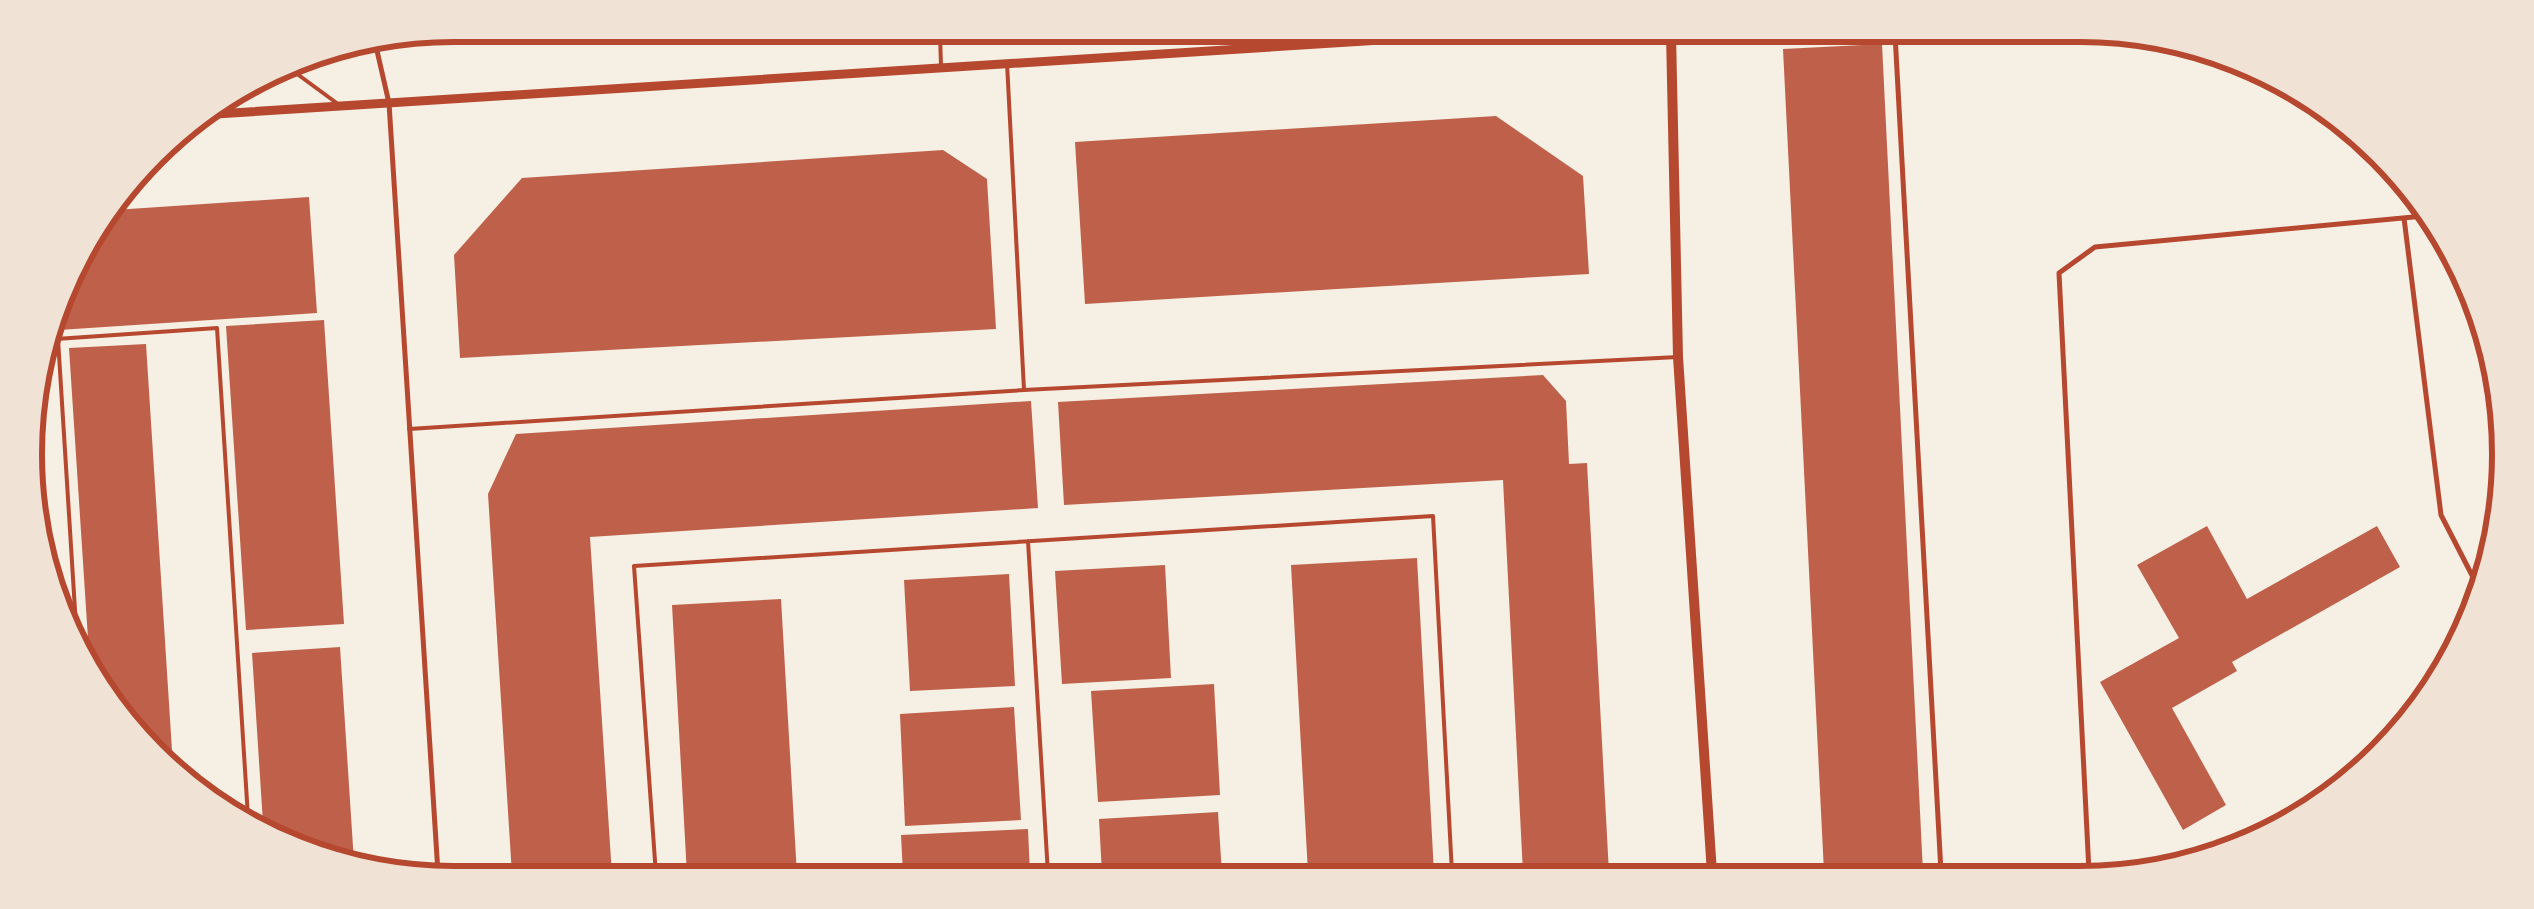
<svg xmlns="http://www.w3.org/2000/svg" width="2534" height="909" viewBox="0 0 2534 909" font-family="'IBM Plex Sans',sans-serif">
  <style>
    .building { fill: #bf614a }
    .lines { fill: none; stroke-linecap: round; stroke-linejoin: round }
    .service { stroke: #b5482f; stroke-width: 4 }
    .minor { stroke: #b5482f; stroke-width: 5 }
    .tertiary { stroke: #b5482f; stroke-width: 9 }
    .secondary { stroke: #b5482f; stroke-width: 10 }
    .rim { fill: none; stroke: #b5482f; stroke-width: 6 }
  </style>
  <rect width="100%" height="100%" fill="#f6efe4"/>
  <!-- building -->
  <path class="building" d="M523,34H574V35L528,38Z
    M1882,44L1923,872H1824L1783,49Z
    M1496,116L1583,176L1589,274L1085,304L1075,142Z
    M943,150L987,179L996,329L460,358L454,255L522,178Z
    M309,197L317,313L59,330L77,268L114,210Z
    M324,320L344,624L246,630L226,326Z
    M146,344L173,766L157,752L105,688L89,654L69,348Z
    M1543,375L1566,401L1569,464L1587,463L1609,873H1523L1503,480L1064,505L1058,402Z
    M1031,401L1038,508L590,537L612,875H512L488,494L516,434Z
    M2207,526L2247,599L2377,526L2400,567L2232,662L2237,671L2172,708L2226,805L2183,830L2100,682L2179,638L2137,565Z
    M1417,558L1434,873H1308L1291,565Z
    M1165,565L1171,678L1062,684L1055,571Z
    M1009,574L1015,686L910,691L904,580Z
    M781,599L797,875H687L672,605Z
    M340,647L354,862L346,861L263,823L252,653Z
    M1214,684L1220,795L1098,802L1091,691Z
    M1014,707L1021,820L905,826L900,714Z
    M1218,812L1222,874H1102L1099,819Z
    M1028,829L1030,874H903L901,835Z"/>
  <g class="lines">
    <!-- service -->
    <path class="service" d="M940,34L941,66
      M1007,63L1024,390
      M289,68L338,104
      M56,339L217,328L248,817
      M58,339L76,626
      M409,429L1024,390L1678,357
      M1028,541L1048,874
      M656,875L634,566L1433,516L1452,873"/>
    <!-- minor -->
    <path class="minor" d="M1895,34L1941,872
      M375,42L389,103L438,873
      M2404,218L2441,515L2477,585
      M2089,872L2059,273L2095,247L2424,216"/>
    <!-- tertiary -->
    <path class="tertiary" d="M216,114L1476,34"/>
    <!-- secondary -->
    <path class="secondary" d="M1671,34L1678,357L1712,873"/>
  </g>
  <!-- crop -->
  <path d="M0 0H2534V909H0ZM454 42H2080A412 412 0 0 1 2492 454V454A412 412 0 0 1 2080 866H454A412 412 0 0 1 42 454V454A412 412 0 0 1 454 42Z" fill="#f1e2d6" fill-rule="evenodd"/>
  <path class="rim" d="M454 42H2080A412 412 0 0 1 2492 454V454A412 412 0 0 1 2080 866H454A412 412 0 0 1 42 454V454A412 412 0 0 1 454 42Z"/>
</svg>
